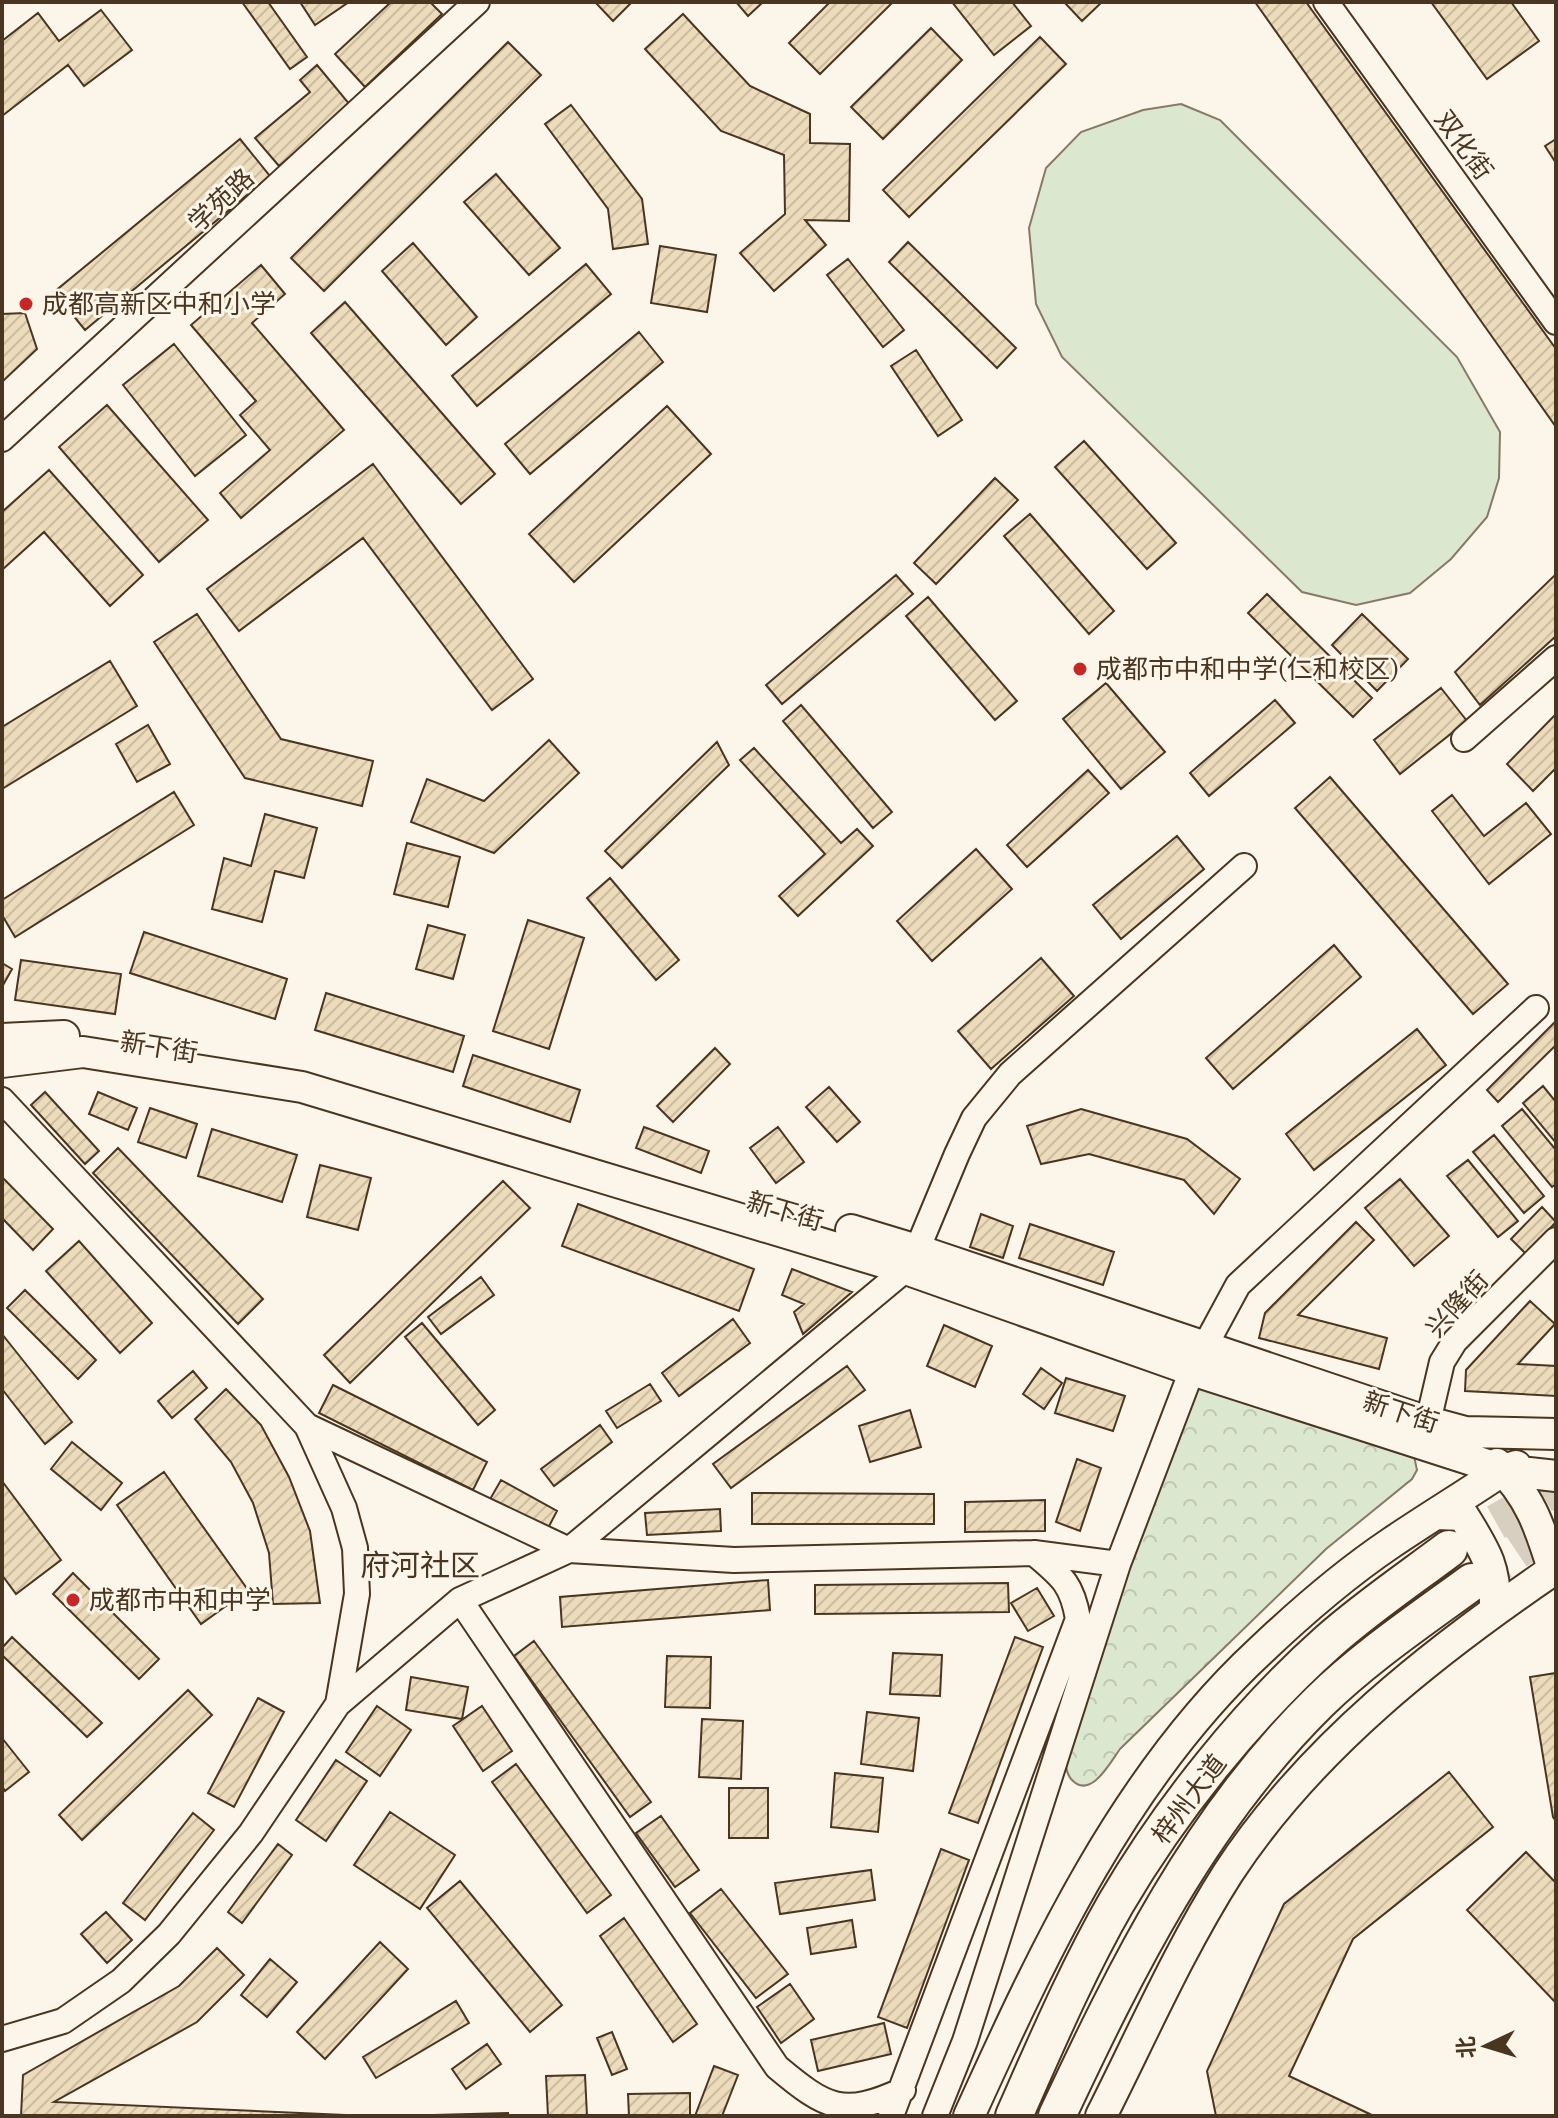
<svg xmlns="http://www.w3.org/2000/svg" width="1558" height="2118" viewBox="0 0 1558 2118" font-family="'IBM Plex Serif','Noto Sans SC',serif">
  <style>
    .park { fill: url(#park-crowns); stroke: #887966; stroke-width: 2 }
    .pitch { fill: #dce7d0; stroke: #887966; stroke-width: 2 }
    .building { fill: url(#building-hatch); stroke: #4a3520; stroke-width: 2 }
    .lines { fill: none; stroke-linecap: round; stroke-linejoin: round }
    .highway-tunnel { stroke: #d8cfc1; stroke-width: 36; stroke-dasharray: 36 18; stroke-linecap: butt }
    .minor-casing { stroke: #4a3520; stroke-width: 28 }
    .major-casing { stroke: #4a3520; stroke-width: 34 }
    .highway-casing { stroke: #4a3520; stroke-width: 40 }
    .minor { stroke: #fbf6e9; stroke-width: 24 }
    .major { stroke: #fbf6e9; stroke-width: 30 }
    .highway { stroke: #fbf6e9; stroke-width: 36 }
    .poi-dot { fill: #c62828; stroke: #fbf6e9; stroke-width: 3 }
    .labels { text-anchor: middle; stroke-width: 6; stroke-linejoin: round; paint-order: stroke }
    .street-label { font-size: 26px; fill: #4a3520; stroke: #fbf6e9 }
    .poi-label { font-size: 26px; fill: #4a3520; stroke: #fbf6e9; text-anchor: start }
    .quarter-label { font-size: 30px; fill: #4a3520; stroke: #fbf6e9 }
  </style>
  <defs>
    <pattern id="park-crowns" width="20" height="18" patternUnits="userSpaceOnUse" patternTransform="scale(2)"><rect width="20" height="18" fill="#dce7d0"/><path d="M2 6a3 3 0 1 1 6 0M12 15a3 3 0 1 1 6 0" fill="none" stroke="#bec7b2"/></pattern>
    <pattern id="building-hatch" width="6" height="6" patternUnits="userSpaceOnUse" patternTransform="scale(2)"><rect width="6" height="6" fill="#ecdcbc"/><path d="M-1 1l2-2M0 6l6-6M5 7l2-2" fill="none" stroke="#ccbda1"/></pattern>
  </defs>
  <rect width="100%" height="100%" fill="#fbf6e9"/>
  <!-- park -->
  <path class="park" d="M1193,1382L1414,1456L1417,1470L1412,1479L1326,1549L1120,1749C1111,1761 1091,1800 1072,1780C1066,1774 1065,1763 1066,1755Z"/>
  <!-- pitch -->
  <path class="pitch" d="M1181,104L1220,120L1457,357L1500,432L1499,478L1487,517L1451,559L1410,593L1356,605L1302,592L1062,357L1036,304L1029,228L1046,168L1081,132L1143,110Z"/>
  <!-- building -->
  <path class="building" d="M242,2H268L307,57L290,69Z
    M300,2H349L315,25Z
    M391,2H430L442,14L365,87L335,54Z
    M595,2H632L613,21Z
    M736,2H763L748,16Z
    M830,2H893L820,74L789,43Z
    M952,2H1012L1031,26L994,55Z
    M1064,2H1102L1082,21Z
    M1255,2H1306L1556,349V427Z
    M1431,2H1511L1539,41L1487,79Z
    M101,10L132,50L84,86L68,65L2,116V41L38,13L59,41Z
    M683,14L750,86L810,114V143L850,144L849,221L805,220L826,245L774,291L740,253L785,214L784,155L721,131L645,49Z
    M931,28L962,60L883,139L851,107Z
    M1040,37L1066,64L909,217L883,190Z
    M508,42L541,75L324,291L291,258Z
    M317,65L351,106L279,166L255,138L310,92L300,80Z
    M571,105L642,199L648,244L613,249L608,209L545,124Z
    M240,139L270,176L85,330L54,292Z
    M1556,139V163L1545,146Z
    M496,174L560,248L529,275L464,202Z
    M908,242L1016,348L997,368L889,262Z
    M413,243L477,317L446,345L382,271Z
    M660,246L716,255L707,312L651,303Z
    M848,259L904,330L883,347L827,275Z
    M586,264L611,294L477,406L452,376Z
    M261,265L285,294L252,323L344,430L241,518L220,493L270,450L240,415L256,401L191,325Z
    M345,302L495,474L461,504L311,333Z
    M25,313L37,349L2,382V314Z
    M639,332L663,362L530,474L505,444Z
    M174,344L246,435L195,476L123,385Z
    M916,350L962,420L938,436L891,366Z
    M107,405L208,520L159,562L59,447Z
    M667,406L711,454L574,582L529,534Z
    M1084,441L1176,543L1147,569L1055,467Z
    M373,464L533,679L492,710L363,538L239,631L207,589Z
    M49,470L143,575L110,606L44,532L2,570V512Z
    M995,478L1018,500L936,584L914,563Z
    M1030,514L1114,611L1089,634L1004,536Z
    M1556,574V636L1480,705L1455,672Z
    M896,575L913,594L782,704L766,685Z
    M1267,594L1372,698L1353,717L1248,613Z
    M928,597L1017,701L995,720L906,616Z
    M197,614L281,739L373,761L362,806L245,778L154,642Z
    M1362,614L1408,659L1377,691L1332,645Z
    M110,661L137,706L2,789V727Z
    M1106,683L1165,752L1121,789L1063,719Z
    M1441,688L1467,721L1400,774L1374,740Z
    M1275,700L1295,723L1209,796L1190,773Z
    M801,705L892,812L873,828L783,721Z
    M1556,714V768L1533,791L1507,764Z
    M148,725L170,764L137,782L116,744Z
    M549,740L579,773L494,853L411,822L427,779L484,801Z
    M717,742L729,765L622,868L605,851Z
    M754,748L841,843L857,829L873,846L798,916L779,896L825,854L740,760Z
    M1088,770L1109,793L1027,867L1007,845Z
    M1330,777L1508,984L1473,1014L1295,808Z
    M174,792L194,825L15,937L2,915V900Z
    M1452,795L1484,836L1526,803L1551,834L1489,884L1432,811Z
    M265,814L317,828L304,878L275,871L262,922L212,909L224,858L251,866Z
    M1177,836L1204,869L1121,939L1093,905Z
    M407,843L460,857L448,907L394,894Z
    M976,849L1012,889L932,961L897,921Z
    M610,878L679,960L656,980L587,898Z
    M528,920L584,938L549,1049L493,1031Z
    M428,925L465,935L453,979L416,969Z
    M144,932L287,979L275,1019L130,973Z
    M1334,945L1361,977L1233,1089L1206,1058Z
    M1041,958L1074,996L991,1069L958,1031Z
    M21,960L121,974L115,1014L15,1000Z
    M2,963L12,969L2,987Z
    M326,993L464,1036L453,1072L315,1030Z
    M1556,1021V1045L1498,1102L1487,1090Z
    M1417,1029L1446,1065L1314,1170L1286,1134Z
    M715,1048L730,1064L673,1122L657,1106Z
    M473,1055L580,1090L570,1122L463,1086Z
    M1543,1086L1556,1102V1143L1523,1103Z
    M829,1087L860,1122L837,1142L806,1107Z
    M45,1092L99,1151L85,1164L31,1105Z
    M98,1092L137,1108L128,1130L89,1114Z
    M150,1108L197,1124L186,1158L138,1142Z
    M1081,1109L1187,1139L1240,1179L1214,1214L1184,1180L1089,1154L1041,1164L1027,1126Z
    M1522,1109L1556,1150V1184L1552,1187L1502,1126Z
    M644,1127L709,1151L701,1173L636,1148Z
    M778,1127L804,1162L776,1183L750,1148Z
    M212,1129L297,1155L282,1202L198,1176Z
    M1494,1135L1544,1196L1524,1213L1473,1152Z
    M118,1148L263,1299L238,1324L93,1173Z
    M1468,1160L1518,1221L1498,1237L1447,1176Z
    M320,1165L371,1178L358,1230L307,1217Z
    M2,1177L53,1229L33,1250L2,1218Z
    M1400,1179L1449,1236L1414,1266L1365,1208Z
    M503,1181L530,1208L350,1383L324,1355Z
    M578,1204L754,1269L739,1311L562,1246Z
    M1542,1207L1556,1222L1526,1254L1511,1239Z
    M981,1214L1013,1226L1003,1258L970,1247Z
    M1356,1222L1374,1240L1298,1315L1387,1338L1379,1369L1259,1338L1265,1313Z
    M1030,1224L1114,1252L1103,1285L1019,1258Z
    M79,1241L152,1323L120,1353L46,1271Z
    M792,1269L852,1292L803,1334L794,1312L804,1304L782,1295Z
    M481,1277L494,1295L441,1334L428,1317Z
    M25,1290L96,1360L78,1379L7,1308Z
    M1530,1301L1555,1324L1518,1364L1556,1366V1396L1465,1391L1466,1370Z
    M733,1319L750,1343L679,1396L662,1373Z
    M422,1323L495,1410L478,1425L405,1337Z
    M944,1325L992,1346L975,1387L927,1366Z
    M2,1334L72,1422L45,1444L2,1389Z
    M847,1366L865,1390L731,1488L713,1464Z
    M1041,1368L1062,1383L1044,1409L1023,1394Z
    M193,1371L207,1388L172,1418L158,1401Z
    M1066,1378L1125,1396L1113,1431L1055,1413Z
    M650,1384L661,1401L617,1428L606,1411Z
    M333,1385L487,1462L473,1490L319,1413Z
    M226,1389L261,1425L289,1477L310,1531L320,1603L273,1604L269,1553L253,1503L231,1462L195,1419Z
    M910,1410L921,1447L870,1462L859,1426Z
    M600,1425L612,1442L554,1486L541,1469Z
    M72,1442L122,1483L101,1510L51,1469Z
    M1077,1459L1101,1468L1080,1531L1056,1522Z
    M164,1472L248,1590L201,1624L117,1505Z
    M501,1480L557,1511L546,1532L489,1501Z
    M2,1481L61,1560L16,1594L2,1575Z
    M752,1493L934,1494V1524H752Z
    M1045,1500V1531L965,1532V1502Z
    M720,1509L721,1531L647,1535L645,1513Z
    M73,1573L159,1659L139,1679L53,1594Z
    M768,1580L770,1610L562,1627L560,1597Z
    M1008,1583L1009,1612L815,1614V1585Z
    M1037,1588L1054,1616L1028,1631L1011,1603Z
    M12,1637L102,1723L87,1737L2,1655V1648Z
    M1015,1637L1043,1647L978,1823L949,1813Z
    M534,1641L651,1802L630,1817L514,1656Z
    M893,1653L942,1655L940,1696L890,1694Z
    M667,1656L711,1657L710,1708L665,1707Z
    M1556,1673V1821L1553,1817L1530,1677Z
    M411,1677L468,1687L462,1719L406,1710Z
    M188,1690L212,1715L82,1840L59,1815Z
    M258,1698L284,1712L234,1807L208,1793Z
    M377,1706L411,1730L380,1776L346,1752Z
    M482,1706L512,1751L483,1771L453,1726Z
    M867,1712L919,1718L913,1771L861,1764Z
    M702,1719L743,1721L741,1779L699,1777Z
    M2,1738L29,1772L5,1791L2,1786Z
    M336,1760L367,1781L326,1841L296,1820Z
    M516,1764L611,1895L587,1913L492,1782Z
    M1449,1772L1493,1827L1353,1939L1289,2076L1374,2116H1216L1207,2071L1284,1904Z
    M835,1773L883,1778L878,1832L831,1827Z
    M729,1788H768V1838H729Z
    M390,1812L455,1855L420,1909L354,1865Z
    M193,1813L214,1830L145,1920L123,1903Z
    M661,1816L699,1870L675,1887L636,1833Z
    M278,1844L292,1855L242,1923L228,1912Z
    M941,1849L969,1860L907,2028L878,2017Z
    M1526,1852L1556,1883V2003L1467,1910Z
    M871,1870L875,1900L780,1914L775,1883Z
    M460,1881L562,2005L530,2032L427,1908Z
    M721,1889L788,1974L756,1998L690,1913Z
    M106,1912L132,1940L107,1963L81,1934Z
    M624,1918L697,2024L673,2042L600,1936Z
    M852,1920L856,1947L811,1954L807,1928Z
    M380,1942L408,1969L325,2059L297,2032Z
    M217,1948L244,1975L197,2022L54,2102L369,2116H21L23,2075L179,1986Z
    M270,1959L297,1982L267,2017L241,1995Z
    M790,1984L814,2019L781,2043L757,2007Z
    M456,2001L469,2023L376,2078L363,2057Z
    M884,2023L891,2054L818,2071L811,2040Z
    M612,2032L627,2069L612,2075L597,2038Z
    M487,2044L501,2064L466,2089L452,2069Z
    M714,2066L738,2075L722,2116H695Z
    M585,2075L587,2116H548L546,2076Z
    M690,2093V2116H629L628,2094Z
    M508,2113V2116H394Z"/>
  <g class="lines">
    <!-- highway-tunnel -->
    <path class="highway-tunnel" d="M1449,1549L1556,1488
      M1472,1582L1556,1525"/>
    <defs>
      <path id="minor" d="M1326,2L1556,322
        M2,439L477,2
        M1464,739L1556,658
        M2,1100L307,1426L344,1508L355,1548L357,1594L338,1704
        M1428,1422L1442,1362L1455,1341L1556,1240
        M307,1426L569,1550L734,1560L1034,1553L1118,1564
        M460,1600L777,2067C826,2108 843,2118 903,2090
        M2,2039L63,2021L121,1981L169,1934L251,1833L338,1704L460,1600L569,1550L906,1269L917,1250L957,1154L974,1118L1010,1074L1244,866
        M891,2116L1078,1619C1072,1583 1061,1576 1034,1553
        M935,2116L965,2041L1118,1564L1192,1370L1238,1285L1536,1008"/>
      <path id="major" d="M2,1039L64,1036
        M2,1062L83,1052L302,1087L906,1269L1192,1370L1503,1470L1556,1476
        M851,1230L917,1250L1428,1422L1465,1432L1556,1434
        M1497,1464C1530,1496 1540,1527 1553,1569
        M1437,1514L1463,1515C1485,1551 1496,1566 1495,1609
        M969,2116C1044,1951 1125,1776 1260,1651C1301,1612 1345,1574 1391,1543C1428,1518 1466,1495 1503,1470L1516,1466
        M1101,2116C1142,2035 1179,1950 1228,1873C1310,1748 1434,1651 1556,1568"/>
      <path id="highway" d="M1014,2116C1046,2044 1077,1971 1116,1903C1171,1809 1248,1713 1329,1641C1366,1608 1409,1579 1449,1549
        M1057,2116C1127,1967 1200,1819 1319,1702C1365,1657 1420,1620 1472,1582"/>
    </defs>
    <!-- minor casing -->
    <use href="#minor" class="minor-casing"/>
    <!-- major casing -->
    <use href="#major" class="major-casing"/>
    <!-- highway casing -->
    <use href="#highway" class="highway-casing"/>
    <!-- minor -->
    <use href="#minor" class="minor"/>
    <!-- major -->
    <use href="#major" class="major"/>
    <!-- highway -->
    <use href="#highway" class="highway"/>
  </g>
  <!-- markers -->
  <g class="poi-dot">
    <circle cx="26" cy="304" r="8"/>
    <circle cx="1080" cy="669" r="8"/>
    <circle cx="73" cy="1600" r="8"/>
  </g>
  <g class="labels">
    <!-- street labels -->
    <g class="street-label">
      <text transform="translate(1464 145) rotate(54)" y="9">双化街</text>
      <text transform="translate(221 200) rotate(-43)" y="9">学苑路</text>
      <text transform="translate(159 1047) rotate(9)" y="9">新下街</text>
      <text transform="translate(785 1211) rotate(16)" y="9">新下街</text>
      <text transform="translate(1457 1304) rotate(-48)" y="9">兴隆街</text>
      <text transform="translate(1401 1412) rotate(18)" y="9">新下街</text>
      <text transform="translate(1189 1799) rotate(-53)" y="9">梓州大道</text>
    </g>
    <!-- poi labels -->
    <g class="poi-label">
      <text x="42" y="313">成都高新区中和小学</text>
      <text x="1096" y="678">成都市中和中学(仁和校区)</text>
      <text x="89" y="1609">成都市中和中学</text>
    </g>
    <!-- quarter labels -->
    <g class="quarter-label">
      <text x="420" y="1576">府河社区</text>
    </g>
  </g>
  <!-- border -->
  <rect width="1558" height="2118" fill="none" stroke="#4a3520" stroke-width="8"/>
  <!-- north arrow -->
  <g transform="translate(1486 2046) rotate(266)" stroke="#fbf6e9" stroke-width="6" paint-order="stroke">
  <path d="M0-6L14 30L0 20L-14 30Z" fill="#4a3520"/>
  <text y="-12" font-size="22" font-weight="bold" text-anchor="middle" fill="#4a3520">北</text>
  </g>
</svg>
